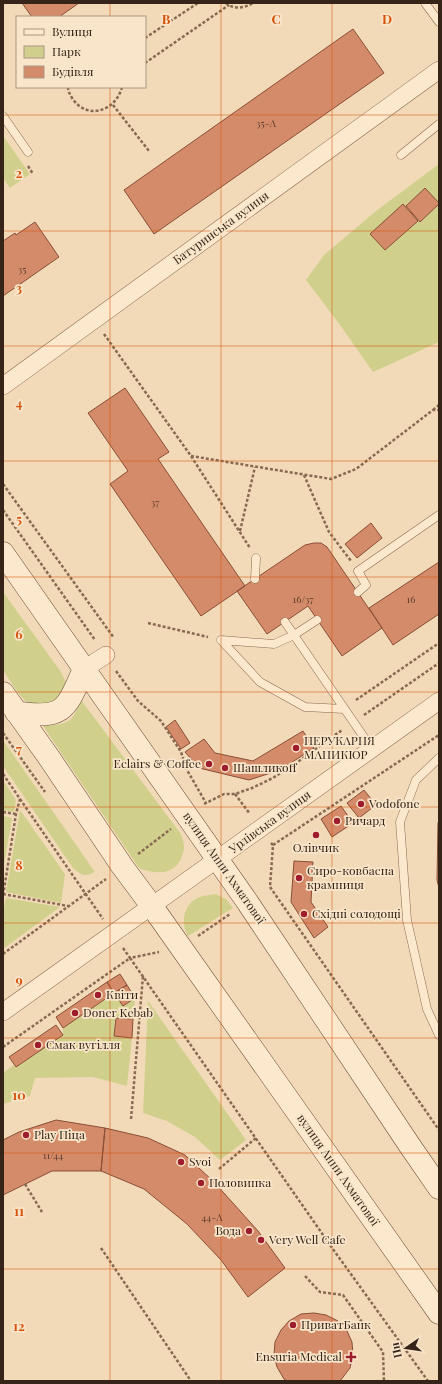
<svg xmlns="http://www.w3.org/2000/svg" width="442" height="1384" viewBox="0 0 442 1384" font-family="'Playfair Display',serif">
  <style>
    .green { fill: #d0d08c }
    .building { fill: #d48b6a; stroke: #8a4e36 }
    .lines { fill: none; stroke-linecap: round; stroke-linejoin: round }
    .lane-casing { stroke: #896952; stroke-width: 9 }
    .street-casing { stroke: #896952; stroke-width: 18 }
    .secondary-casing { stroke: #6b4a36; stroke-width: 23 }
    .path { stroke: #896952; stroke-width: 2.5; stroke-dasharray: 3 2; stroke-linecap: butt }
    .lane { stroke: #fce8cc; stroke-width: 8 }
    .street { stroke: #fce8cc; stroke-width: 17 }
    .secondary { stroke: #fce8cc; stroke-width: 22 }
    .grid { fill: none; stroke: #d6540d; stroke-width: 1; stroke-opacity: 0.55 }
    .poi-dot { fill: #9e1d2c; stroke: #f9e5c9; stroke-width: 1.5 }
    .labels { text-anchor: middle; stroke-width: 3.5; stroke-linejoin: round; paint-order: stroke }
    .number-label { font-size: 10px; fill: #5e3e2d }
    .street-label { font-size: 12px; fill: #362419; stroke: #f9e5c9 }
    .poi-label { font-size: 12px; fill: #362419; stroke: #f9e5c9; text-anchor: start }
    .grid-label { font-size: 13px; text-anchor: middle; font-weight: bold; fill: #d6540d; stroke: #f9e5c9; stroke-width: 3.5; stroke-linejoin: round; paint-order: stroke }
  </style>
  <rect width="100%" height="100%" fill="#f2dab9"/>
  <!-- green -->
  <path class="green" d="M3,136L30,174L10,188L3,178Z
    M439,164V342L373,372L340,325L306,280L324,255L376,211Z
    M3,592L61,672L66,683L58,702L36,707L26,702L16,690L3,670Z
    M81,700L181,834C182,838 184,843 184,847C184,851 182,855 181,859C173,876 153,874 139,868L43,726C68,724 72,724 81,700Z
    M3,740L95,872C85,877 82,876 73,868L3,766Z
    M3,780L16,800L14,812L3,810Z
    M20,810L65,874L61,903L6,892Z
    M3,816L12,818L3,871Z
    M216,894L226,899L233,908L188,936C179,921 185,900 203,896C207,895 212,895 216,894Z
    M6,898L60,907L3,949V914Z
    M114,993L123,1006L135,998L133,1019L115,1018L114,1036L132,1038L127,1086L93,1077L35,1078L30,1096L3,1104V1073L14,1065L16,1067L63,1035V1028Z
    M148,1001L246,1140L220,1160L195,1137L167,1121L143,1113Z"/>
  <!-- building -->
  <path class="building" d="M22,3H79L59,17H32Z
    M353,29L384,73L154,234L124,190Z
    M425,188L439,203V204L420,222L406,206Z
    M403,204L418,221L385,250L370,234Z
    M35,222L59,257L3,296V241L15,233L16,235Z
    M125,388L169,452L158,459L245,586L201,616L110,484L128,471L88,413Z
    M371,523L382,538L357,558L345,544Z
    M314,543H321L327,547L382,628L342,656L308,606L267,634L237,591L305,545Z
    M439,562V614L393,645L369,608Z
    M175,720L190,743L181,749L166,727Z
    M303,731L314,748L280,770L249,780L199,768L185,752L204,739L215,753L253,761Z
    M364,790L376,805L359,818L347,803Z
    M341,806L353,823L332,837L321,819Z
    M439,820V888L437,880L438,823Z
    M294,861L313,862L311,902L328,927L314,938L291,902Z
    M120,974L127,985L114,993L107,982Z
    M107,982L114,993L63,1028L56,1017Z
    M127,985L135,998L123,1006L114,993Z
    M116,1018L133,1019L132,1038L114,1036Z
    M56,1025L63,1035L16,1067L9,1057Z
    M56,1120L105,1128L101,1171H52L3,1195V1140L19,1132Z
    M105,1128L148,1138L185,1155L214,1182L258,1231L285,1268L248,1297L221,1260L187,1224L144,1189L101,1171Z
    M314,1313L326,1315L338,1321L347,1331L352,1342L353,1355L350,1368L340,1381H287L284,1379L277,1367L274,1355L275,1342L281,1330L289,1321L301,1314Z"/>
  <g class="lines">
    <defs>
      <path id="lane" d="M425,3L439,22
        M3,116L28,152
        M401,155L439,124
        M255,579L256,558
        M358,592L366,585L358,571L439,515
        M285,622L372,749
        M221,640L260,682L305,707L344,709
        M221,640L274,644L294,635L317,620
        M439,758L416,780L400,822L407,920L427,1009L439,1035"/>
      <path id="street" d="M3,386L439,70
        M84,669L106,655
        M3,1012L439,701"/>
      <path id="secondary" d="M3,553L248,903L410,1146L439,1188
        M3,693L50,759L122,866L151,905L439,1313
        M16,712C64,720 66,710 84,669"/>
    </defs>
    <!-- lane casing -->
    <use href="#lane" class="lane-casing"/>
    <!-- street casing -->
    <use href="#street" class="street-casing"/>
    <!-- secondary casing -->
    <use href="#secondary" class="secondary-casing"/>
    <!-- path -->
    <path class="path" d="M226,3C234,10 245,8 253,3
      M145,38L198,3
      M145,63L229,5
      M68,87C68,92 70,94 72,98C87,121 116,111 122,87
      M113,105L149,151
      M28,166L33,174
      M104,334L191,456L250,548
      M433,410L439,405
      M191,456L331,479L356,469L433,410H439
      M304,475L329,532L351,561
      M3,484L114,638
      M3,510L95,640
      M240,531L255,467
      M148,623L208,637
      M116,671L138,701L161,721L181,752L187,770L206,803
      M356,700L439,643
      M364,715L439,663
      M3,733L45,792
      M3,774L20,799L16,814L3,896
      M235,794L250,814
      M20,799L103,919
      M204,804L224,794H235L252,788L273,778L299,761L342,730
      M3,812L16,814
      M271,843L273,845L270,887L439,1130
      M273,845L439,735
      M138,854L171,829
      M3,894L68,906
      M198,936L230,914
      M123,948L130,958L159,952
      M3,954L106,879
      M3,1047L130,958L335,1252L428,1381
      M131,1119L143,976
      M219,1169L256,1138
      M25,1184L42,1212
      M101,1248L191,1381
      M305,1276L320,1292L343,1295L383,1352L384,1381"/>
    <!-- lane -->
    <use href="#lane" class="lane"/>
    <!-- street -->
    <use href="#street" class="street"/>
    <!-- secondary -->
    <use href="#secondary" class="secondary"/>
  </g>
  <!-- grid -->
  <path class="grid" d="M110,3V17M221,3V1381M332,3V1381M110,87V1381M3,115H439M3,231H439M3,346H439M3,461H439M3,577H439M3,692H439M3,807H439M3,923H439M3,1038H439M3,1153H439M3,1269H439"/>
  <!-- markers -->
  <g class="poi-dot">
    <circle cx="296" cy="748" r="4"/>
    <circle cx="209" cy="764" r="4"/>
    <circle cx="225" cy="768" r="4"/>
    <circle cx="361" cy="804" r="4"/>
    <circle cx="337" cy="821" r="4"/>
    <circle cx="316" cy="835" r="4"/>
    <circle cx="299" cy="878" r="4"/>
    <circle cx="304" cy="914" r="4"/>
    <circle cx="98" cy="995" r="4"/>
    <circle cx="75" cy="1013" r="4"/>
    <circle cx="38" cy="1045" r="4"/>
    <circle cx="26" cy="1135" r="4"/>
    <circle cx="181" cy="1162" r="4"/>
    <circle cx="201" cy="1183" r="4"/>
    <circle cx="249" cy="1231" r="4"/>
    <circle cx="261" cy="1240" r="4"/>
    <circle cx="293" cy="1325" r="4"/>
    <path d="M349 1351h4v4h4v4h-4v4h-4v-4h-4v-4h4z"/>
  </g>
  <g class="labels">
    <!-- number labels -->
    <g class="number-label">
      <text x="266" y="127">35-А</text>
      <text x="22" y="273">35</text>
      <text x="155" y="506">37</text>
      <text x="303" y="603">16/37</text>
      <text x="411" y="603">16</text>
      <text x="53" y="1159">11/44</text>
      <text x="212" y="1221">44-А</text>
    </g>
    <!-- street labels -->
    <g class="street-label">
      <text transform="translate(221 228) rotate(-36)" y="4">Батуринська вулиця</text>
      <text transform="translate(270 822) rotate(-36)" y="4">Урлівська вулиця</text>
      <text transform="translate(224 868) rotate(55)" y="4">вулиця Анни Ахматової</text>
      <text transform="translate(338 1170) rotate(55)" y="4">вулиця Анни Ахматової</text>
    </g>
    <!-- poi labels -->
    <g class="poi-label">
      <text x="304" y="745">ПЕРУКАРНЯ<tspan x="304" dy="14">МАНИКЮР</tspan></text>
      <text x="201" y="768" text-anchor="end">Eclairs &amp; Coffee</text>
      <text x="233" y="772">Шашликоff</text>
      <text x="369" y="808">Vodofone</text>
      <text x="345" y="825">Ричард</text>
      <text x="316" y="852" text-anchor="middle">Олівчик</text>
      <text x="307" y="875">Сиро-ковбасна<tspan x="307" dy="14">крамниця</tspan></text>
      <text x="312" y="918">Східні солодощі</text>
      <text x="106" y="999">Квіти</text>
      <text x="83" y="1017">Doner Kebab</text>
      <text x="46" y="1049">Смак вугілля</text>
      <text x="34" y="1139">Play Піца</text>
      <text x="189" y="1166">Svoi</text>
      <text x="209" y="1187">Половинка</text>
      <text x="241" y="1235" text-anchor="end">Вода</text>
      <text x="269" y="1244">Very Well Cafe</text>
      <text x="301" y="1329">ПриватБанк</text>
      <text x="342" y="1361" text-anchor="end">Ensuria Medical</text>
    </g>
  </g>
  <g class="grid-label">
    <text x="166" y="24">B</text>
    <text x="276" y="24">C</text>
    <text x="387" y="24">D</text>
    <text x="19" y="178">2</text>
    <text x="19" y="293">3</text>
    <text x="19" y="408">4</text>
    <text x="19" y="524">5</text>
    <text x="19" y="639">6</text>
    <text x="19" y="754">7</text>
    <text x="19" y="870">8</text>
    <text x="19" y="985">9</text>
    <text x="19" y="1100">10</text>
    <text x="19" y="1216">11</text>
    <text x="19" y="1331">12</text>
  </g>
  <!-- border -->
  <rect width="442" height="1384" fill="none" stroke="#362419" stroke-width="8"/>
  <!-- legend -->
  <rect x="16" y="16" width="130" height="72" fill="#f9e5c9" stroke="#ab9883"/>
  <rect x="24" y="29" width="20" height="6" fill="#fce8cc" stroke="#ab9883"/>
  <text x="52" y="36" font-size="12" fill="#362419">Вулиця</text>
  <rect x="24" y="46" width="20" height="12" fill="#d0d08c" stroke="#ab9883"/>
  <text x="52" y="56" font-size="12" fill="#362419">Парк</text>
  <rect x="24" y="66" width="20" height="12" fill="#d48b6a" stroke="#ab9883"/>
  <text x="52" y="76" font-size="12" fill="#362419">Будівля</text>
  <!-- north arrow -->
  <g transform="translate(406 1348) rotate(257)" stroke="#f9e5c9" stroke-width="3" paint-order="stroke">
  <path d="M0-3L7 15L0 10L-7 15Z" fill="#362419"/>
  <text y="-6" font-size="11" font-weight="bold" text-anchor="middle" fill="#362419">Пн</text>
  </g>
</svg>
